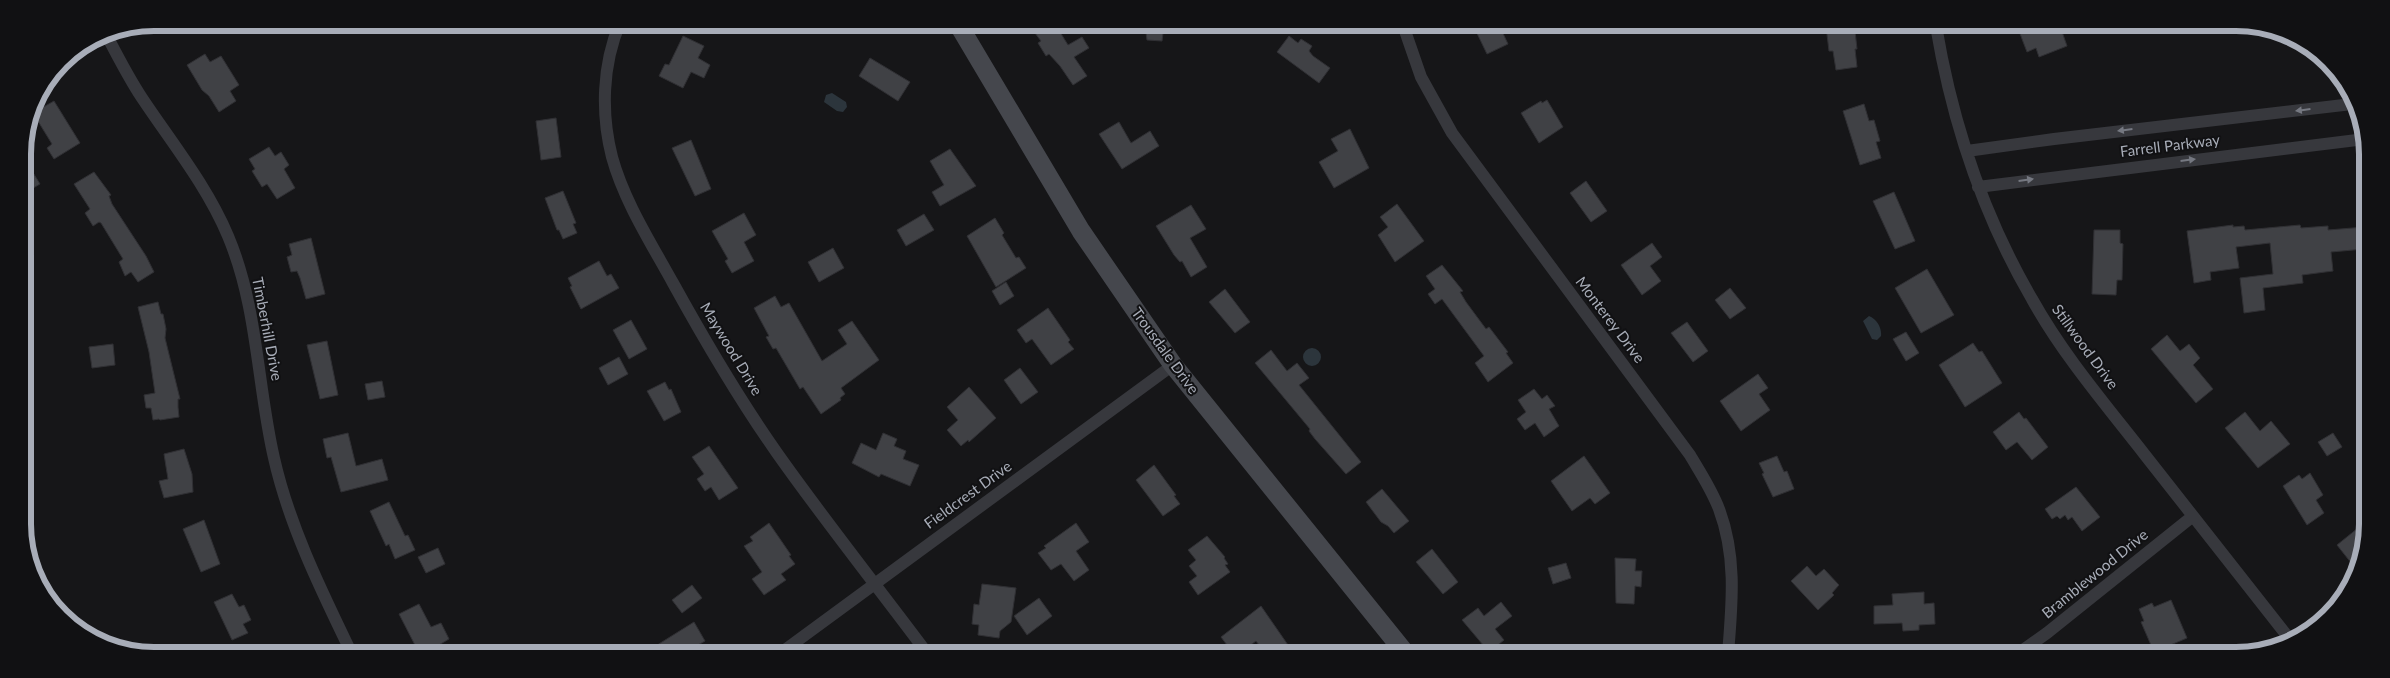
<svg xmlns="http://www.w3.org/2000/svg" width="2390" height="678" viewBox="0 0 2390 678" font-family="Lato,sans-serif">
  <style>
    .water { fill: #2c353c }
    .building { fill: #404145; stroke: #303034 }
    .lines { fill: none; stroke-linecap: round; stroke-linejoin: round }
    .street { stroke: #37383d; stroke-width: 12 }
    .secondary { stroke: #45474d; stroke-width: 19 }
    .oneway { fill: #757881 }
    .labels { text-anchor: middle; stroke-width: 4; stroke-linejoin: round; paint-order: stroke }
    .street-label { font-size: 15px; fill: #a8adb8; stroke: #111113 }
    .rim { fill: none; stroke: #a8adb8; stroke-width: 6 }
  </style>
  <rect width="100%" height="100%" fill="#161618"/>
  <!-- water -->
  <path class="water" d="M832,93L846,102L847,107L843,112L837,111L824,102L826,95Z
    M1869,316C1877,319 1882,328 1881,336L1877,340L1872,339L1863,321Z
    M1303 357a9 9 0 1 1 18 0a9 9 0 1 1-18 0Z"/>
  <!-- building -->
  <path class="building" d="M1048,24H1055L1068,45L1082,37L1089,48L1074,57L1087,76L1073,85L1060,66L1049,54L1046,56L1038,43L1041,41L1035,33Z
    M1145,25H1164L1162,41L1147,40Z
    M1473,25H1499L1508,44L1487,54Z
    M1826,26H1852L1853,31H1855L1857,49H1855L1857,67L1836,70L1833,51H1829Z
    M2031,26H2060L2067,46L2039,57L2036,48L2027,52L2019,31Z
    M683,36L704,46L698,58L710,65L704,78L691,72L683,88L659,76L665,64L669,65Z
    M1289,36L1298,43L1301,39L1312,46L1309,51L1313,56L1330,68L1319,83L1277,52Z
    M205,54L210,62L221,56L239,85L230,91L236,101L219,112L209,96L202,90L187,65Z
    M870,58L910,82L898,101L859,76Z
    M1547,100L1563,127L1539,143L1521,113L1541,101L1542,103Z
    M54,101L80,143L54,159L47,148L52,144L33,113Z
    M1864,104L1869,121L1874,120L1880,141L1876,142L1881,158L1860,165L1843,111Z
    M556,118L561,157L541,160L536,121Z
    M1119,122L1131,143L1150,131L1159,146L1122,169L1099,134Z
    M1350,129L1369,168L1334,188L1319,162L1338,151L1331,139Z
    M691,140L711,189L695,196L672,148Z
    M269,147L275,156L281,152L289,165L284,169L295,188L277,199L267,184L262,187L252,171L255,169L249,159Z
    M950,149L976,186L940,206L932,192L944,185L930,161Z
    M32,171L40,184L23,194V176Z
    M94,172L111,195L109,196L112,204L146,256L154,272L138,282L131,272L125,276L119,262L123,259L101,223L99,222L93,226L85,213L90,209L74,184Z
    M1586,181L1607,211L1591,222L1570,193Z
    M563,191L576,223L573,224L577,233L563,239L559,230H557L545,198Z
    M1894,192L1915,241L1895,249L1873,201Z
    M1397,204L1424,241L1395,262L1378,235L1388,227L1380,217Z
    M1191,205L1206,229L1190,238L1207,267L1191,277L1182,261L1180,262L1174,255L1156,226Z
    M744,213L756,235L744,242L754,261L732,273L725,261L728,259L712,231Z
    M924,214L934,230L906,246L897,230Z
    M995,218L1004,233L1002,235L1016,258L1019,257L1026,268L996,287L967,236Z
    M2233,225V227L2244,226L2245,230L2300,225L2301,228L2328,226V230L2365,227L2364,249L2331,252L2333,271L2302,275L2303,283L2263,288L2265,310L2244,313L2240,278L2273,274L2270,243L2236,247L2239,268L2210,272L2211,280L2194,283L2187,231Z
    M2094,230H2120V243L2123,244L2122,280H2117L2116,295L2092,294Z
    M311,238L325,294L306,299L300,278L297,271L291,272L287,257L292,255L289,244Z
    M1652,243L1662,257L1650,266L1661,281L1642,295L1621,265Z
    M833,248L844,268L819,282L808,262Z
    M599,261L607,276L611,274L619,288L581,309L570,287L572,286L568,278Z
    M1442,265L1463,291L1460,292L1466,302L1486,329L1489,327L1508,352L1506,353L1513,363L1488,382L1475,363L1484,356L1442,299L1435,304L1428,294L1435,289L1426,276Z
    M1927,269L1954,315L1921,333L1895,288Z
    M1006,282L1014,296L1000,305L992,291Z
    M1730,288L1746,308L1730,319L1715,300Z
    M1225,289L1250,322L1235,333L1209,302Z
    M775,296L781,307L789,303L822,361L847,344L838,330L852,321L879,360L841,388L845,394L840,398L841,400L821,414L803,387L800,389L776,348L773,349L766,337L769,336L754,308Z
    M158,302L161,314H163L166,329L165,338L180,399H178V407L179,417L160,420L159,419L153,420L151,408H146L144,395L155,393L149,352L138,307Z
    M1048,308L1070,340L1068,342L1074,349L1051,365L1032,339L1026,343L1017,330Z
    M631,320L647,349L629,359L613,330Z
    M1687,322L1708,351L1693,362L1671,333Z
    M1906,332L1919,353L1906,361L1893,339Z
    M2167,335L2180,351L2189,344L2200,358L2193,365L2213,389L2196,403L2151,349Z
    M327,341L338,395L320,399L307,345Z
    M1973,343L1979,352L1982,351L2002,383L1965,407L1939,365Z
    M113,344L115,365L92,368L89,347Z
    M1271,350L1287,371L1297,363L1309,378L1299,385L1361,462L1346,474L1315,439L1309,431L1310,429L1255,363Z
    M619,357L628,374L608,385L599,368Z
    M1020,368L1038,392L1021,404L1004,380Z
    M1758,374L1768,388L1759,394L1770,410L1741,431L1720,401Z
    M382,381L385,397L368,400L365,384Z
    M665,382L669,390L671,389L681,412L664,421L647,391Z
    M969,387L996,418L969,442L968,440L961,446L947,430L958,420L947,407Z
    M1534,389L1542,399L1547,395L1555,406L1549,409L1559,426L1544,437L1535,423L1525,430L1517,419L1526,412L1518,400Z
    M2019,412L2024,419L2026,418L2048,447L2032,460L2017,442L2006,450L1993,432Z
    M2245,412L2260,431L2271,421L2290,444L2258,468L2225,428Z
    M348,433L356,466L382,459L388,480L341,492L331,457L327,458L323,439Z
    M883,433L897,439L894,446L906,451L903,459L919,465L910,486L881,474L879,477L852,463L861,443L876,450Z
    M2333,433L2342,447L2327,456L2318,442Z
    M709,446L738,488L719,500L711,487L705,491L697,479L704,474L692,457Z
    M184,449L192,474L193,492L164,498L159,481L168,479L164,454Z
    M1584,456L1610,493L1595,504L1590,498L1572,511L1551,481Z
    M1777,456L1784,472L1787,471L1794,489L1773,497L1762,474L1764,473L1759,463Z
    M1154,465L1176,495L1174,496L1180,504L1163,516L1136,480Z
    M2310,473L2323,495L2316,500L2324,513L2307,525L2283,486L2299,475L2302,479Z
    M2076,487L2100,517L2082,531L2072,517L2068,520L2065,515L2060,519L2057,516L2052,519L2045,509Z
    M1382,489L1409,521L1394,533L1388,526L1381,522L1366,502Z
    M389,502L405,536L408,535L415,550L395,559L389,544L386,546L370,511Z
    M204,520L220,564L201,572L183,529Z
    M769,523L791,555L789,556L795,564L781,574L786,580L764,595L752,579L762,572L744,546L753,541L750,537Z
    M1076,523L1089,542L1076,551L1089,570L1074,581L1061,564L1051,570L1038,553L1046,548L1044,546Z
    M2363,524V558L2356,569L2337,545Z
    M1207,536L1225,557L1224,558L1228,564L1225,565L1230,572L1198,595L1189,582L1197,576L1189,566L1196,560L1188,550Z
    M438,548L445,564L426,573L418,557Z
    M1432,549L1458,582L1443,594L1416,562Z
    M1615,558L1636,559L1635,571H1642L1641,587L1635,586L1634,604L1616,603Z
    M1566,563L1571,578L1553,584L1548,568Z
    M1807,566L1816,576L1824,569L1839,585L1832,593L1834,595L1818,610L1791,581Z
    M982,584L1016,588L1011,622L1000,631L999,638L978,635L979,625L972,624L974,604L979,605Z
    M692,585L702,598L682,613L672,600Z
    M1924,592V604L1934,603L1935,624L1919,625V630L1903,631L1902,623L1874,624V606L1893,605L1892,594Z
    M232,594L239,607L244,605L251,620L243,624L248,633L232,640L214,602Z
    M1039,598L1052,616L1027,635L1014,616Z
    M2171,600L2187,638L2154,652L2141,622L2144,621L2139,609L2152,603L2154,607Z
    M1501,602L1512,616L1495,629L1504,640L1489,652L1462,620L1478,608L1484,616Z
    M419,604L431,627L441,623L449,639L427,652H420L416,647L399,614Z
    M1261,606L1288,645L1276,653H1265L1256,641L1240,653H1233L1221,637Z
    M694,622L705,641L698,645L703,652H646Z"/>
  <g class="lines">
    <!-- street -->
    <path class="street" d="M620,23C602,65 601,114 612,157C624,201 651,243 673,283C705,341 739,399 777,453C825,521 877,586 927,653
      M1403,25L1421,77L1452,133L1690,455C1700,472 1712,490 1719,509C1737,557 1732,604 1728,654
      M1936,26C1952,121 1983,215 2032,299C2063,355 2106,405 2145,455C2194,517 2243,579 2292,642
      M105,32C117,55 128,77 142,98C172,143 207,186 228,236C258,307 257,385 274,458C289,525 321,590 351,652
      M1967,151L2054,139L2352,104
      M1978,187L2365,139
      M782,652L1173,365
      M1630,654L1660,651L1729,654
      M2016,655L2047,633L2193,516"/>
    <!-- secondary -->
    <path class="secondary" d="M958,24L1081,231L1173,365L1406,654"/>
  </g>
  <!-- one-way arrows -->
  <defs><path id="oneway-solid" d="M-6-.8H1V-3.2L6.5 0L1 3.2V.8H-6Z" transform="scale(1.25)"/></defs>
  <g class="oneway">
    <use href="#oneway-solid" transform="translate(2303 110) rotate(173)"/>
    <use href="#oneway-solid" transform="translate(2125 130) rotate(173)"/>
    <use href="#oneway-solid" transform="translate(2188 160) rotate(-7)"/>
    <use href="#oneway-solid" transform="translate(2026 180) rotate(-8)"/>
  </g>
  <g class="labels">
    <!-- street labels -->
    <g class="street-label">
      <text transform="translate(2170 146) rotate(-7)" y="5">Farrell Parkway</text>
      <text transform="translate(1610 320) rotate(53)" y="5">Monterey Drive</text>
      <text transform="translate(267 329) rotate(79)" y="5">Timberhill Drive</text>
      <text transform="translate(2085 347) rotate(54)" y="5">Stillwood Drive</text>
      <text transform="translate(731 349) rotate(59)" y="5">Maywood Drive</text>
      <text transform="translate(1165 351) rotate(54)" y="5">Trousdale Drive</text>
      <text transform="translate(968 495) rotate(-36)" y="5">Fieldcrest Drive</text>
      <text transform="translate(2095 574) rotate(-39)" y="5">Bramblewood Drive</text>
    </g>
  </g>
  <!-- crop -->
  <path d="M0 0H2390V678H0ZM154 31H2236A123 123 0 0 1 2359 154V524A123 123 0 0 1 2236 647H154A123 123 0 0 1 31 524V154A123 123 0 0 1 154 31Z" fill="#111113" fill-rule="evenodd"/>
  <path class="rim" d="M154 31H2236A123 123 0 0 1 2359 154V524A123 123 0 0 1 2236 647H154A123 123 0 0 1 31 524V154A123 123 0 0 1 154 31Z"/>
</svg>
